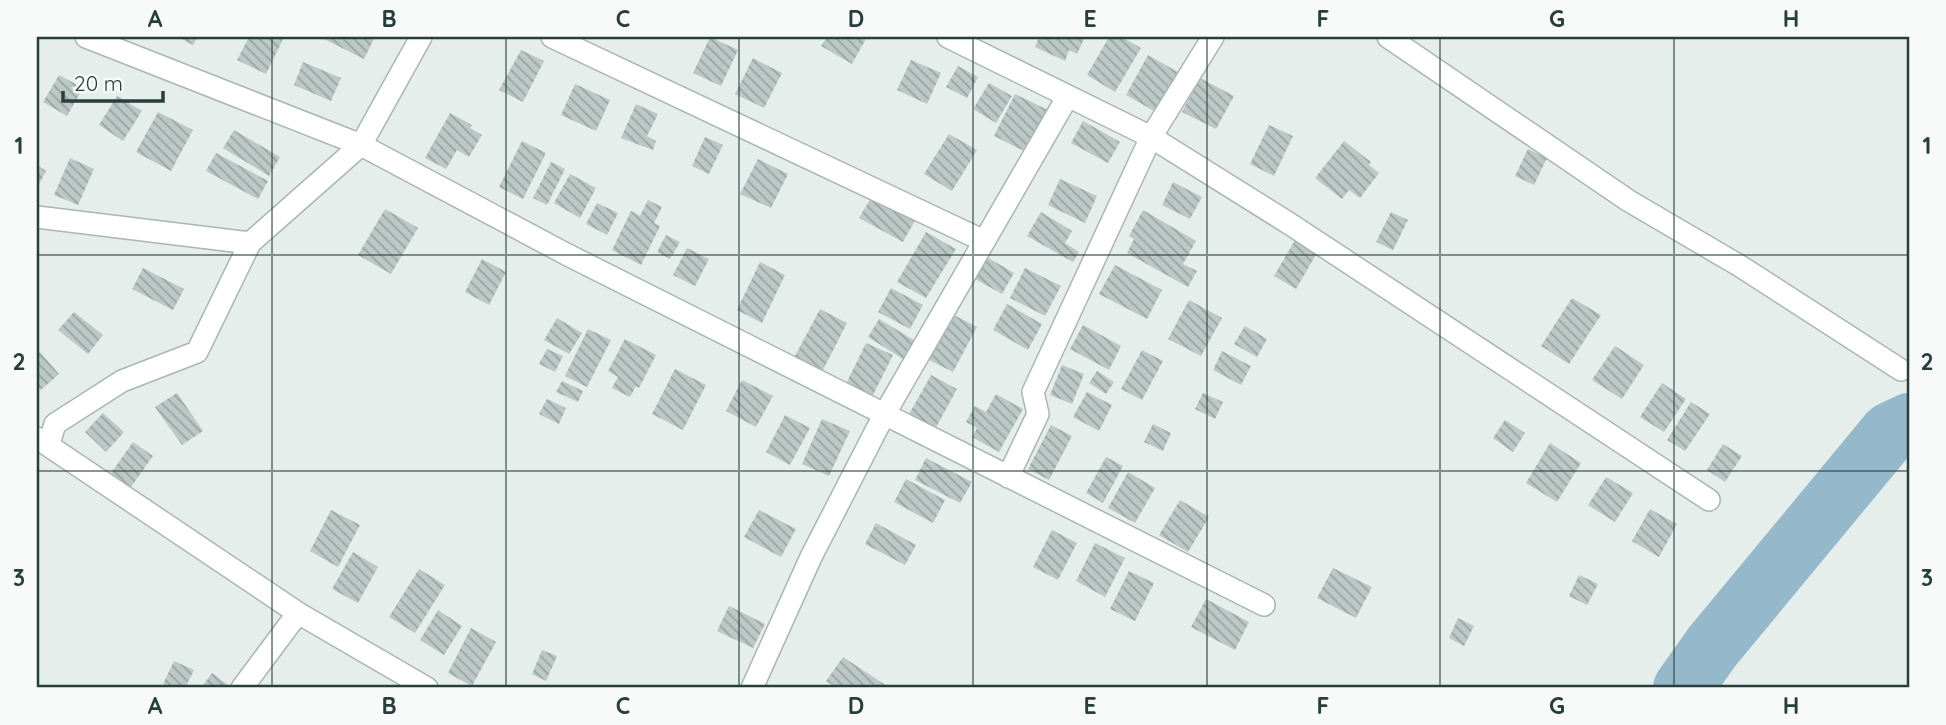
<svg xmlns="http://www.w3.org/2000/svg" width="1946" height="725" viewBox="0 0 1946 725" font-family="Quicksand,sans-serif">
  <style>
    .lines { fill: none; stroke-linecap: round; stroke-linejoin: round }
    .river { stroke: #96b8cb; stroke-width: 60 }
    .building { fill: url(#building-back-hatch) }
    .minor-casing { stroke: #a9b6b4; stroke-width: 24 }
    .minor { stroke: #fff; stroke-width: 21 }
    .grid { fill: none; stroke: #273e3c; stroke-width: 2; stroke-opacity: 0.55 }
    .neatline { fill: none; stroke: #273e3c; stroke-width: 2.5 }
    .grid-label { font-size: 23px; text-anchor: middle; font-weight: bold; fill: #273e3c }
  </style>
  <defs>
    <pattern id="building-back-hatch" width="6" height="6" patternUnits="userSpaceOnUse" patternTransform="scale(1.75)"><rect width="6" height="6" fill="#bcc8c5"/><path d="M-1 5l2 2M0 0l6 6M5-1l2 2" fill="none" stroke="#99a4a1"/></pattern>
  </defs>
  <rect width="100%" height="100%" fill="#e6eeec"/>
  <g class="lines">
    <!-- river -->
    <path class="river" d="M1683,688L1712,647L1890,432L1909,423"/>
  </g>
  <!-- building -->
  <path class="building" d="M178,37H198L193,45Z
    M249,37H284L266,74L237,60Z
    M320,37H375L364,59Z
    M710,37L738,50L721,86L693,73Z
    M827,37H867L852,64L821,46Z
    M1039,37H1085L1077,54L1069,50L1065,61L1035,47Z
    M1109,37H1122L1141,48L1115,92L1087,75Z
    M521,50L544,61L523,102L499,90Z
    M1148,55L1178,72L1156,112L1126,95Z
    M753,58L782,73L764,108L735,94Z
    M911,60L941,73L927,104L897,90Z
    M303,62L341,78L331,101L294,85Z
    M958,66L978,77L967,98L946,87Z
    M59,75L83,88L67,116L43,102Z
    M1200,78L1234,96L1216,129L1182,112Z
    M989,83L1012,96L996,123L973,109Z
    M575,84L610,100L596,131L561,115Z
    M1015,94L1048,110L1026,152L994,136Z
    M117,96L142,111L123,141L99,125Z
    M636,104L658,114L647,136L656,141L653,150L621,138Z
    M158,112L193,130L171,171L136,152Z
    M450,113L472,125L470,128L482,135L469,157L457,150L446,169L425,158Z
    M1083,121L1120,142L1108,163L1071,143Z
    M1269,125L1293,136L1274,176L1250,164Z
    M234,130L280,157L269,176L223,148Z
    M949,134L977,150L952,191L924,174Z
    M705,137L723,145L709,174L692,166Z
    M522,141L546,153L523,199L499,187Z
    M1344,141L1371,162L1369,165L1379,173L1360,198L1349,190L1342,199L1315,178Z
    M1528,149L1547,158L1534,185L1515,176Z
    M216,153L268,181L258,199L206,171Z
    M70,158L94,169L78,205L54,195Z
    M758,159L788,174L771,208L740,194Z
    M551,162L565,169L547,205L533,198Z
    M37,165L46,171L37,188Z
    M570,174L596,188L580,218L554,203Z
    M1060,179L1097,196L1085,223L1048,205Z
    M1173,182L1202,197L1190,219L1162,205Z
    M874,193L917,217L903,242L859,218Z
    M648,200L662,207L654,223L660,226L641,265L612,250L631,211L640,216Z
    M597,203L618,213L607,235L586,224Z
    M385,209L418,228L391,274L358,255Z
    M1143,210L1196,241L1183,264L1197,271L1188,287L1127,253L1134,239L1129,236Z
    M1041,212L1072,231L1065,243L1079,252L1073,262L1027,236Z
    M1391,212L1408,220L1393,250L1376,242Z
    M926,232L956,249L926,298L897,282Z
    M666,235L680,242L670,259L657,252Z
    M1295,240L1317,253L1296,289L1274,276Z
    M687,248L709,259L695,286L673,275Z
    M980,253L1014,273L1002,294L968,275Z
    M482,259L506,272L489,305L465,292Z
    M760,262L785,275L762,323L737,310Z
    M1115,265L1162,290L1147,319L1099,294Z
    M143,268L184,289L173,310L132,289Z
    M1025,268L1061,286L1045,316L1010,298Z
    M891,288L923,305L910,329L878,312Z
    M1572,298L1601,315L1569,364L1541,346Z
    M1189,300L1222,318L1201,356L1168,339Z
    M1007,304L1042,324L1028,350L993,330Z
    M820,309L847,323L823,370L795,356Z
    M74,312L103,335L88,354L58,330Z
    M950,313L977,327L953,372L927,359Z
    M557,318L582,333L569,354L544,340Z
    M879,319L914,340L903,359L868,337Z
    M1083,325L1121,346L1109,370L1070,349Z
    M1245,326L1267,339L1257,357L1234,344Z
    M588,329L611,340L587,387L565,376Z
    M625,339L656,355L639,388L636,386L630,397L612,388L618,377L608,371Z
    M866,343L893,355L871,399L845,386Z
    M1615,346L1644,365L1622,399L1592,380Z
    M547,349L563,356L555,372L539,364Z
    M1142,350L1163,361L1142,400L1121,389Z
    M1222,351L1251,366L1241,385L1213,370Z
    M40,352L59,374L41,390L37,385V355Z
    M1062,365L1084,374L1072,404L1050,395Z
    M675,369L706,385L683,430L652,414Z
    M1097,371L1114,382L1106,394L1089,383Z
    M931,375L957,389L934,431L908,416Z
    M742,380L773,396L756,427L726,411Z
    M562,381L583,391L578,402L556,392Z
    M1662,383L1686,399L1664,432L1640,417Z
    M1087,392L1112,405L1099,431L1073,417Z
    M177,393L203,431L182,445L155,407Z
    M1203,393L1223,402L1215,419L1195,409Z
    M996,394L1023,409L999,452L972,437L977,428L966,422L975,406L986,412Z
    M547,399L566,408L559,424L539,414Z
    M1691,402L1710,414L1685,451L1667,440Z
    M103,413L124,432L106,452L85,432Z
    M785,415L810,428L790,465L766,452Z
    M822,419L850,431L829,476L802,464Z
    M1505,420L1525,433L1513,452L1493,438Z
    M1153,424L1171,433L1163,451L1144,442Z
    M1051,425L1072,436L1049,480L1028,469Z
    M133,442L153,456L131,487L111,473Z
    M1550,443L1581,463L1557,502L1526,483Z
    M1723,444L1742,456L1725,482L1707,470Z
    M1106,457L1123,466L1103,503L1086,493Z
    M926,458L972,482L960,503L915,480Z
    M1128,472L1155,488L1135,523L1108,508Z
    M1606,477L1633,493L1615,522L1588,505Z
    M906,479L945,500L933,523L894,502Z
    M1180,500L1209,517L1188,552L1159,535Z
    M1650,509L1677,524L1659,557L1632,541Z
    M331,510L360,525L338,567L310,551Z
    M759,510L796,529L781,557L744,537Z
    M876,523L916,545L905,565L865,544Z
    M1052,530L1077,543L1058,580L1033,567Z
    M1095,543L1125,558L1105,597L1076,581Z
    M353,552L378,567L358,603L332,589Z
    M1333,568L1372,587L1356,618L1317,598Z
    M419,569L445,585L415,633L389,617Z
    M1129,571L1154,583L1135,621L1110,609Z
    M1579,575L1598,584L1587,605L1569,596Z
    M1206,599L1249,622L1235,650L1191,627Z
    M729,606L765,624L753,648L717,631Z
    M438,610L462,626L444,655L420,640Z
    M1458,618L1474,626L1464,646L1449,638Z
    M471,628L496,642L472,686L448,673Z
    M542,650L557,656L546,681L532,674Z
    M843,657L890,688H837L826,681Z
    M174,661L194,670L185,688H172L163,684Z
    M212,673L232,688H201Z"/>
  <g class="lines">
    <defs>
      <path id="minor" d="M86,37L361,145L566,254L1264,605
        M552,37L984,241
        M948,37L1151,137L1290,224L1709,500
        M1388,37L1629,201L1740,266L1901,370
        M37,217L250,243
        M37,438L298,613L427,688
        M49,444L55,424L122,381L197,352L250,243L361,145L421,37
        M1008,477L1038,414L1033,392L1151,137L1213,37
        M242,688L298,613
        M752,688L811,557L884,415L1068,96"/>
    </defs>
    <!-- minor casing -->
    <use href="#minor" class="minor-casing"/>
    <!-- minor -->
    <use href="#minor" class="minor"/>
  </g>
  <!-- grid -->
  <path class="grid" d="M272,37V688M506,37V688M739,37V688M973,37V688M1207,37V688M1440,37V688M1674,37V688M37,255H1909M37,471H1909"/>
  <!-- border -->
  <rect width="1946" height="725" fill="none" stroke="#f7faf9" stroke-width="77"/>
  <!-- scale -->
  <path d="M63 91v10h100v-10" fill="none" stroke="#273e3c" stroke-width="3.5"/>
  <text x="74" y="91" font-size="21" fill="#273e3c" stroke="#f7faf9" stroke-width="5" paint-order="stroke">20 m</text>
  <rect x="38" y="38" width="1870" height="648" class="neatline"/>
  <g class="grid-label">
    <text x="155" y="27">A</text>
    <text x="389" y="27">B</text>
    <text x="623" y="27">C</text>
    <text x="856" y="27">D</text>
    <text x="1090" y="27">E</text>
    <text x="1323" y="27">F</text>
    <text x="1557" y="27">G</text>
    <text x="1791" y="27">H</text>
    <text x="19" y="154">1</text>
    <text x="1927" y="154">1</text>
    <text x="19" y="370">2</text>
    <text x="1927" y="370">2</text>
    <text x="19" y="586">3</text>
    <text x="1927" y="586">3</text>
    <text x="155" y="714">A</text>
    <text x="389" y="714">B</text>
    <text x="623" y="714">C</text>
    <text x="856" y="714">D</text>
    <text x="1090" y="714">E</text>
    <text x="1323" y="714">F</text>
    <text x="1557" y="714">G</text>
    <text x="1791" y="714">H</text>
  </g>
</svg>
